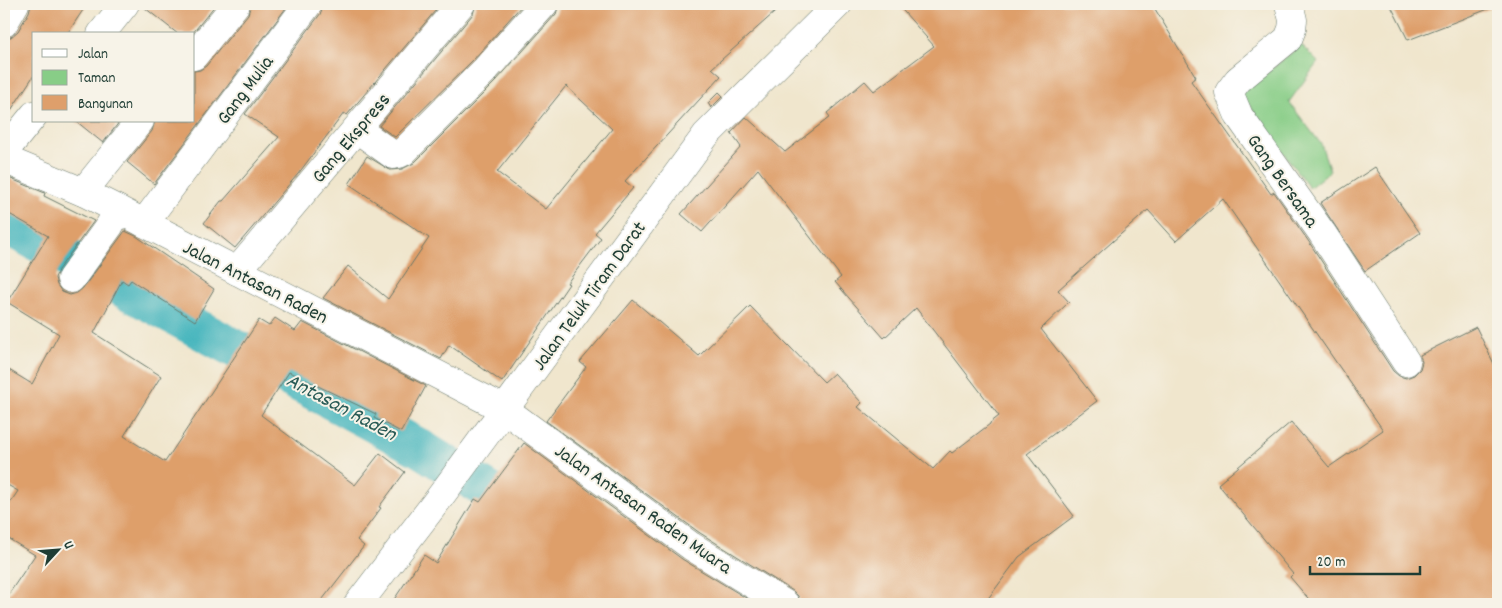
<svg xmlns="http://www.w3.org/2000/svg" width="1502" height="608" viewBox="0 0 1502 608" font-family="Dekko,sans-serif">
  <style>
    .green { fill: #88cd87; stroke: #54855e }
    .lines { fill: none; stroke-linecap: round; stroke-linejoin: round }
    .canal { stroke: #47b6be; stroke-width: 39 }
    .building { fill: #de9f6b; fill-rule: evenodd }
    .minor-casing { stroke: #68786a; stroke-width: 29 }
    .tertiary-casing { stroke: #68786a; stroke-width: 29 }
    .minor { stroke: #fff; stroke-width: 28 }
    .tertiary { stroke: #fff; stroke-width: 28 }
    .labels { text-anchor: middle; stroke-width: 4; stroke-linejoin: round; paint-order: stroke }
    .street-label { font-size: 20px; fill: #1f3d34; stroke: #f7f3e8 }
    .water-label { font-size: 21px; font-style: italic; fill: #295b56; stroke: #f7f3e8 }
  </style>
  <rect width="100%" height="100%" fill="#f7f3e8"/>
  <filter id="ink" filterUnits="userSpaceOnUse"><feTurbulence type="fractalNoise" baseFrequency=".02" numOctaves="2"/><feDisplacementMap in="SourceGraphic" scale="10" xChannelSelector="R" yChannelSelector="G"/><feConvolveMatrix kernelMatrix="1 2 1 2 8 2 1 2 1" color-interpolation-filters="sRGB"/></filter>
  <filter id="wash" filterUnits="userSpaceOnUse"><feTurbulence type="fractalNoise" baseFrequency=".0096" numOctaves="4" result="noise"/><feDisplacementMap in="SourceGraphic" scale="20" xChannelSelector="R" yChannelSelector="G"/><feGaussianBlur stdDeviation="1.12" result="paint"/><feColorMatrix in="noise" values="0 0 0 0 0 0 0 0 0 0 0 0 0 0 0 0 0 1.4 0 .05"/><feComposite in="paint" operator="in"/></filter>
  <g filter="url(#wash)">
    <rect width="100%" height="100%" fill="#f0e6cd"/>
    <!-- green -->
    <path class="green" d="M1301,45L1318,62L1289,102L1321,144L1330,171L1309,188L1241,94Z"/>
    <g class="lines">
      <!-- canal -->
      <path class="canal" d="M4,224L418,447L534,519"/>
    </g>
    <g id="blocks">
      <!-- building -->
      <path class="building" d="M31,4H87L67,34H34V75L4,121V39L11,37L18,31L29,12Z
        M140,4H216L192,34H178Z
        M251,4H289L154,184L127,162L152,131L155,121H194V71L200,70L206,66L248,14Z
        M323,4H441L347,115L344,113L298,174L235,248L204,223L221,201H223L279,137L245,114L321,13Z
        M476,4H523L473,60L395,137L379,126L473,14Z
        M559,4H784L712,68L721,76L625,181L633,188L595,233L601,238L567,283L569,284L502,382L449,345L441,359L323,298L348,266L388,299L429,238L349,184L367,156L390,170L402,169L414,163L496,81L556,14ZM566,86L612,129L546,209L497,172Z
        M897,4H1152L1196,77L1191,81L1271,194L1274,192L1309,242L1393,371L1399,376L1406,378L1414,375L1420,369L1422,362L1420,355L1476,327L1498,372V604H1313L1290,577L1293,574L1218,484L1291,422L1329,467L1383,430L1223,199L1176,241L1148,210L1058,290L1069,302L1041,329L1097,401L1027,454L1074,516L1019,557L984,604H801L798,596L793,591L700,533L546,421L586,367L580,362L633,300L699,356L750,306L824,382L834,373L862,403L858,407L933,469L950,451L952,453L990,424V423L999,416L916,308L884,338L835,282L841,277L758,169L702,232L681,214L741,147L731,133L746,117L785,152L830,117L827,113L865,81L874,91L934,46Z
        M1390,4H1496V6L1408,40Z
        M719,92L723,96L711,108L708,103Z
        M76,121H120L103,143Z
        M1375,167L1420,233L1365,271L1320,203Z
        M4,176L45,193L44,196L94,221L58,270L55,278L57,285L62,292L70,295L77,293L83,288L125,231L136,236L214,289L195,321L131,280L128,284L122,280L94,333L161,376L124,436L165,462L259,320L269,326L275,318L295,331L302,322L426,386L401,432L374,418L376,414L289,372L261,415L355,485L380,453L405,472L379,507L381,508L357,540L364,546L319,604H4V601L35,555L4,536V512L18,491L4,483V367L32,384L59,334L7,302L48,236L4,211Z
        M524,443L682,559L756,604H391L424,555L436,563L475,499L480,502Z"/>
    </g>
  </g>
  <g filter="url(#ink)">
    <use href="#blocks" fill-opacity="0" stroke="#68786a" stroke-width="1"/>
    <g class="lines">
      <defs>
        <path id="minor" d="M1289,4L1293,20L1292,29L1288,39L1238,80L1229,92L1239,116L1322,233L1406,362
          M4,23L15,4
          M101,34L125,4
          M194,56L236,4
          M357,129L393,155L399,154L403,152L484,71L544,4
          M4,152L34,115
          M83,192L140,121
          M144,223L308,4
          M237,271L461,4
          M71,279L110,225L117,209
          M504,409L691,546L785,604"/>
        <path id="tertiary" d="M4,159L83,192L117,209L504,409
          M358,604L440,497L706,135L838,4"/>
      </defs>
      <!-- minor casing -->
      <use href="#minor" class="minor-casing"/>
      <!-- tertiary casing -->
      <use href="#tertiary" class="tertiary-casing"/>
      <!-- minor -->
      <use href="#minor" class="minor"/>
      <!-- tertiary -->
      <use href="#tertiary" class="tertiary"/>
    </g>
  </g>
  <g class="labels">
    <!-- street labels -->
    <g class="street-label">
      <text transform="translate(244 89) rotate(-53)" y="7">Gang Mulia</text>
      <text transform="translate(350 137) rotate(-50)" y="7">Gang Ekspress</text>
      <text transform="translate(1284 180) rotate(55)" y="7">Gang Bersama</text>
      <text transform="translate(256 281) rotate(27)" y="7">Jalan Antasan Raden</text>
      <text transform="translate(588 295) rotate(-54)" y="7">Jalan Teluk Tiram Darat</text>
      <text transform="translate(644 508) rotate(35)" y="7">Jalan Antasan Raden Muara</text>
    </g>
    <!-- water labels -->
    <g class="water-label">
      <text transform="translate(342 406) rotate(28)" y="7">Antasan Raden</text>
    </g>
  </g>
  <!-- margin -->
  <rect width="1502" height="608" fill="none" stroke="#f7f3e8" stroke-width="20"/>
  <!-- legend -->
  <rect x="32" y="32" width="162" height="90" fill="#f7f3e8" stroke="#a1aaa0"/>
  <rect x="42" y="49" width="25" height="8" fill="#ffffff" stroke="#a1aaa0"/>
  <text x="78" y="58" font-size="15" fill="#1f3d34">Jalan</text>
  <rect x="42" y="70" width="25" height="15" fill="#88cd87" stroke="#a1aaa0"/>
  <text x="78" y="82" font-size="15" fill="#1f3d34">Taman</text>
  <rect x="42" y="95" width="25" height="15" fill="#de9f6b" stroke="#a1aaa0"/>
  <text x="78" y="108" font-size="15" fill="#1f3d34">Bangunan</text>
  <!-- north arrow -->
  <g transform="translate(58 550) rotate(64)" stroke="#f7f3e8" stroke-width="4" paint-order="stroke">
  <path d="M0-4L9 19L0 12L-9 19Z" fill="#1f3d34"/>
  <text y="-8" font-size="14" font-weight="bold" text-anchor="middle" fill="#1f3d34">U</text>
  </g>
  <!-- scale -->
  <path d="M1310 566v8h110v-8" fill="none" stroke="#1f3d34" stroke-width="2.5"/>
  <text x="1317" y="566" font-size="15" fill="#1f3d34" stroke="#f7f3e8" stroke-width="4" paint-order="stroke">20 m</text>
</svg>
